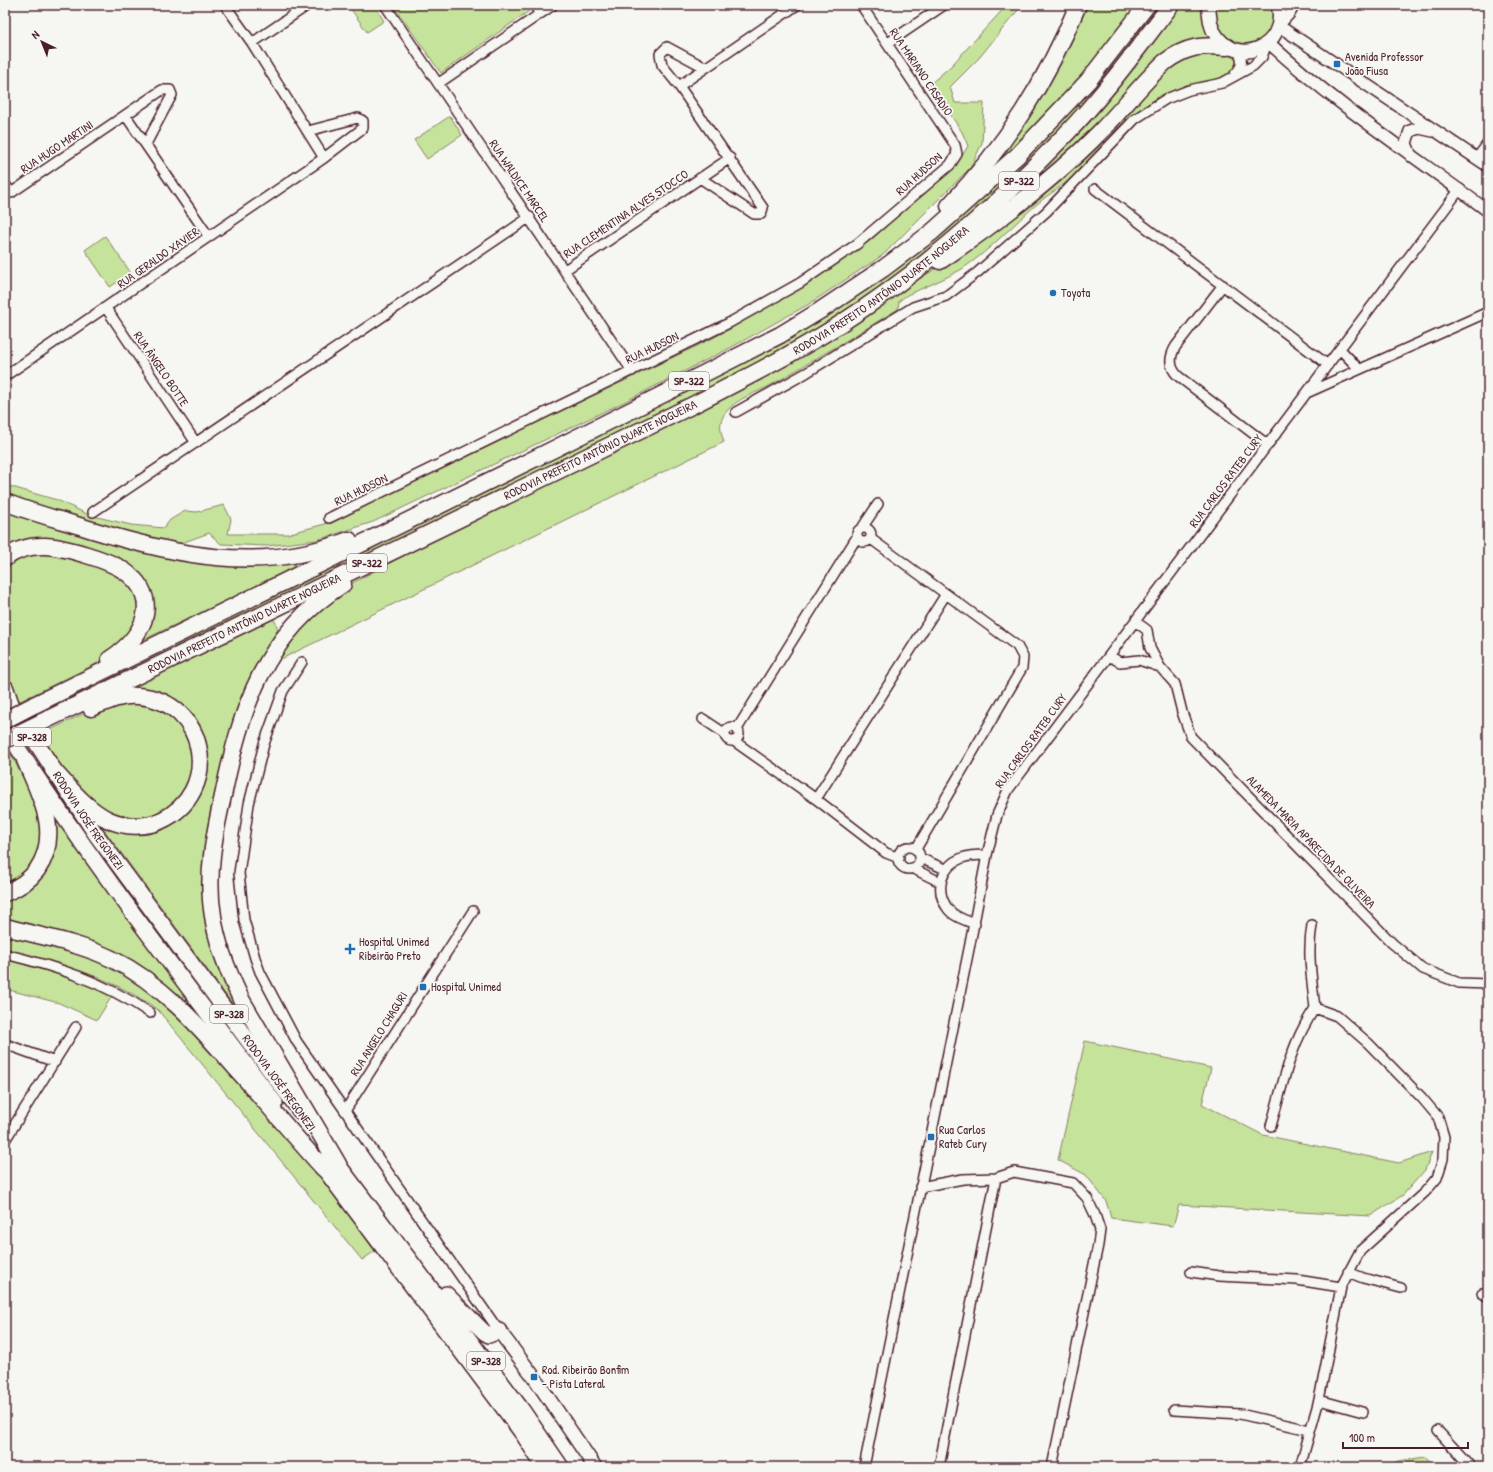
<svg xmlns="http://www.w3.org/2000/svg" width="1493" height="1472" viewBox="0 0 1493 1472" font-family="'Patrick Hand',sans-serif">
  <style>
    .green { fill: #c5e39b; stroke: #888163 }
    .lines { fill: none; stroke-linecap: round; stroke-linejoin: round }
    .minor-casing { stroke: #4a1f2b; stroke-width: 12 }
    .tertiary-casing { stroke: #4a1f2b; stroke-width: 14 }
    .secondary-casing { stroke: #4a1f2b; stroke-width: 16 }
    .trunk-casing { stroke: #4a1f2b; stroke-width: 18 }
    .motorway-casing { stroke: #4a1f2b; stroke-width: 19 }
    .minor { stroke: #f6f6f2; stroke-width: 9 }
    .tertiary { stroke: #f6f6f2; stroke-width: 11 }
    .secondary { stroke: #f6f6f2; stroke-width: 13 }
    .trunk { stroke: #f6f6f2; stroke-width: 15 }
    .motorway { stroke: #f6f6f2; stroke-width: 16 }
    .motorway-bridge-casing { stroke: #4a1f2b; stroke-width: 19; stroke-linecap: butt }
    .motorway-bridge { stroke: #f6f6f2; stroke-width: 16 }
    .poi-dot { fill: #1f6fb2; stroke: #f6f6f2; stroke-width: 1.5 }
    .labels { text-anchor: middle; stroke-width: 3.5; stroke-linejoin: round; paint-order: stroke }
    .shield { fill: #f6f6f2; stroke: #7e6067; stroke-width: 1 }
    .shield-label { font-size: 11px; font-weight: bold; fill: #4a1f2b }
    .poi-label { font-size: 12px; fill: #4a1f2b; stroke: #f6f6f2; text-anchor: start }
    .street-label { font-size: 12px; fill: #4a1f2b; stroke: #f6f6f2 }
  </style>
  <rect width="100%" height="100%" fill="#f6f6f2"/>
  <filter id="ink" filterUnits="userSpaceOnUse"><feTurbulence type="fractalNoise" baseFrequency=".025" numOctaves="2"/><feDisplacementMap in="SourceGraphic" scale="8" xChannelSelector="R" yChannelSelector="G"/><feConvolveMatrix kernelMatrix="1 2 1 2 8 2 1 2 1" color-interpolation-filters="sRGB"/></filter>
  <g filter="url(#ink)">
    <!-- green -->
    <path class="green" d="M348,5H374L384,21L367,32Z
      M393,5H525L529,11L441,73Z
      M1007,5H1022L979,58L950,87L955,103H984L982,143L971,167L883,255L809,304L732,347L624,402L373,522L317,540L266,546L221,544L209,533L176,545L5,499V485L57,500L89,515L131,525L164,528L170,520L185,511L197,512L224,505L231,519L228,534H287L325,524L375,501L713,338L763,310L830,269L871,240L959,161L968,146L962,132L930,84L951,66Z
      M1083,5H1137L1076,82L1013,149L979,181Z
      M1155,5H1165L1092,100L989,203L867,299L765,362L48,712L46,708L862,291L1114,59Z
      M1181,5H1202L1215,41H1197L1073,150L980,228C1011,199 1044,171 1073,140C1113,98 1148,52 1181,5Z
      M1216,5H1274L1276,10L1271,33C1243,51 1240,51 1217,27Z
      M1220,50C1228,53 1236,54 1238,63C1223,85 1208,79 1185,86C1168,91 1154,100 1139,110C1112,129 1094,158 1069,180C1061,187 1051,193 1042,200C1015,222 992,249 962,269C945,279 925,287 907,295L899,301L898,309C856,335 814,360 771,385C757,393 737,398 727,411C718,421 720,431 724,442L269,665L283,643L341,589L903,289L948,261L1174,60Z
      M450,116L462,135L427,159L414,140Z
      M105,236L131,273L110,287L85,250Z
      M5,506L89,532L291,561L295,565L294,568L141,641L149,628L143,587L66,545L5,555Z
      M54,553L98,564L126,578L140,603V623L110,657L18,702L5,676V566C21,554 35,554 54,553Z
      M269,617L275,621L278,629L252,674L235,715L204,859L245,1021L91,812L117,828L185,808L202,736L128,689L130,685Z
      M140,699L180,719L197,768L172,811L134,823L90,803L36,737L89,711Z
      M9,750C22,777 50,822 40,853C38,857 34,862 31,866C25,874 15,883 5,885V752Z
      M53,816L201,1015L200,1019L108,950L5,917V900L23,891Z
      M5,930L82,950L165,997L319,1174L375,1251L362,1260L158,1010C111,976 60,964 5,949Z
      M5,959L75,979L112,996L97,1020L59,1003L5,989Z
      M1085,1041L1211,1068L1202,1104L1263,1135L1399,1163L1432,1152L1425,1170L1403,1195L1370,1216L1179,1205L1173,1226L1111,1218L1106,1201L1086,1175L1058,1160Z
      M1425,1457L1434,1467H1386L1398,1461Z"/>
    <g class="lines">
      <defs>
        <path id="minor" d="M225,5L252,43L324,158
          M385,5L632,371
          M534,5L540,14
          M1279,26L1290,14L1295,5
          M252,43L308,5
          M888,43L944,5
          M1235,74C1243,66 1243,60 1238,50
          M439,83L553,5
          M679,86L797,5
          M126,116L209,237
          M1477,158L1488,143
          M700,178L754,214H761L763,208L679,86L662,65L660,54L667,47L704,67
          M5,184L11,193L162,90H170L172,95L146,144
          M1095,189L1328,365
          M565,270L730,158
          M1223,285L1176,346C1169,357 1169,367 1178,376L1268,445
          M106,308L196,443
          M1340,349L1359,369
          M5,376L324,158L363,128V121L358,118L308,131
          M1309,392L1488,312
          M736,412L806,373L913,307L946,296L978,272L1046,212L1135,119L1166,99L1189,90L1222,83L1253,66L1262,57L1266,46
          M93,512L530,217
          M329,518L729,323L800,283L857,244L950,165L957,154L955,145L861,5
          M857 535a7 7 0 1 1 14 0a7 7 0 1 1-14 0Z
          M862,528L878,504
          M871,539L1017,646L1023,657L1022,668L916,849
          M1136,622L1147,630L1150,648L1160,667L1175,684L1182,712L1191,737L1392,943L1423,969L1459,983L1488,984
          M1109,656L1120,662L1139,660L1160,667
          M302,662L283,691L264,744L249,804L239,873L244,920L255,958L260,972L297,1042L499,1331
          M703,719L724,733
          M725 734a7 7 0 1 1 14 0a7 7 0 1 1-14 0Z
          M737,729L857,537
          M734,741L816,799L886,853L899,858
          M816,799L946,594
          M898 858a11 11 0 1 1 22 0a11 11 0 1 1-22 0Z
          M920,858L945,869
          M912,868L940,882
          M975,924C965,920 954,917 948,909C934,890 941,866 962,858C969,855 979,855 987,855
          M5,954C58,967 104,982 150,1013
          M5,1044L55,1062
          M345,1111L473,911
          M1271,1126C1283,1084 1290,1045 1315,1008C1312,981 1307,953 1312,925
          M5,1140L76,1027
          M920,1187L963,1179L996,1178L1014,1172L1073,1183L1087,1198L1095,1215L1100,1230L1098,1245L1052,1467
          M1191,1272L1219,1276L1297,1280L1341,1287
          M1348,1272L1363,1278L1401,1288
          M1482,1293L1488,1297
          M1319,1400L1363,1412
          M1174,1410L1240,1414L1309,1430
          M1438,1431L1471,1467
          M864,1467L970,944L987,855L997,815L1008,790L1460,189
          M939,1467L996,1178
          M1300,1467L1319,1400L1341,1287L1360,1251L1425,1192L1437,1178L1443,1159L1444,1137L1438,1117L1422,1098L1368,1043L1337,1016L1315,1008"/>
        <path id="tertiary" d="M1279,26L1488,166
          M1269,43C1336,105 1414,156 1488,211
          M1411,156L1406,143L1410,131L1419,128L1433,131"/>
        <path id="secondary" d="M1208,5C1210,14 1209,24 1214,32C1235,69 1289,48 1278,5
          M499,1331L534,1377L595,1467"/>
        <g id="trunk">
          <path id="s1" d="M11,704L95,833L300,1111"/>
          <path d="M5,728C87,858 183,979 275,1103"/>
          <path d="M330,1154L522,1410L561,1467"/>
          <path d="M317,1159L523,1434L544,1467"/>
          <path d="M446,1294L484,1332L489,1335L499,1331"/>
        </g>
        <g id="motorway">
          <path d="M949,206C1006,145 1046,82 1078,5"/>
          <path d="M940,261C996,223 1051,182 1099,133C1122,110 1141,84 1165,62C1187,46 1201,45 1227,47"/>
          <path d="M5,502C32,513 61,520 89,529C177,556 260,574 349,540"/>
          <path d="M5,558C31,539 58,546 87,555C97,558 108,562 118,567C164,593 147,636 110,659"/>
          <path d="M5,688L11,705"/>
          <path d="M34,705L554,449L733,359L780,335L821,310L884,268L932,232L1017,156L1088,81L1147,5"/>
          <path id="s2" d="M42,722L693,405C742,380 791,355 837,326C920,273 997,206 1065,135C1104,95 1137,49 1171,5"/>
          <path d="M53,770C69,787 87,810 109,820C125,827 144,828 160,821C223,793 208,701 138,696C122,694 106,702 91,708"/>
          <path d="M5,893C18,888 28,882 37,870C62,834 40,795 25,760"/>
          <path d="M5,927C40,936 79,943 112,959C165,985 204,1032 242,1075C269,1106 296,1138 324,1169"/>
          <path d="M338,1164L241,999C228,972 217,945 213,916C206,876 214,835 223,796C241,709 263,635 343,584"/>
        </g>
      </defs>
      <!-- minor casing -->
      <use href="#minor" class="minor-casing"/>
      <!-- tertiary casing -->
      <use href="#tertiary" class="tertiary-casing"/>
      <!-- secondary casing -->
      <use href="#secondary" class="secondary-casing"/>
      <!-- trunk casing -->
      <use href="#trunk" class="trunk-casing"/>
      <!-- motorway casing -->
      <use href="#motorway" class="motorway-casing"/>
      <!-- minor -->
      <use href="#minor" class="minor"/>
      <!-- tertiary -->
      <use href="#tertiary" class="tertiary"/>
      <!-- secondary -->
      <use href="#secondary" class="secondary"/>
      <!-- trunk -->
      <use href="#trunk" class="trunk"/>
      <!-- motorway -->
      <use href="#motorway" class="motorway"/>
      <defs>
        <path id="motorway-bridge" d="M5,720L34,705
          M5,740L42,722"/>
      </defs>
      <!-- motorway-bridge casing -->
      <use href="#motorway-bridge" class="motorway-bridge-casing"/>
      <!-- motorway-bridge -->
      <use href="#motorway-bridge" class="motorway-bridge"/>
    </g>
  </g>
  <!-- markers -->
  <g class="poi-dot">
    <rect x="1333" y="60" width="8" height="8" rx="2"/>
    <circle cx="1053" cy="293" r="4"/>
    <path d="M348 943h4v4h4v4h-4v4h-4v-4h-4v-4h4z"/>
    <rect x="419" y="983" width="8" height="8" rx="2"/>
    <rect x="927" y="1133" width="8" height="8" rx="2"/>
    <rect x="530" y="1373" width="8" height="8" rx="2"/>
  </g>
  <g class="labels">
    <!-- shield labels -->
    <g class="shield">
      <rect x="999" y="172" width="40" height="18" rx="3"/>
      <rect x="669" y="372" width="40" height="18" rx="3"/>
      <rect x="347" y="554" width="40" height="18" rx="3"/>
      <rect x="13" y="728" width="38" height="18" rx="3"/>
      <rect x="210" y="1005" width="38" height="18" rx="3"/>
      <rect x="467" y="1352" width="38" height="18" rx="3"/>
    </g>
    <g class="shield-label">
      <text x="1019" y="185">SP-322</text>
      <text x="689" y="385">SP-322</text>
      <text x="367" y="567">SP-322</text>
      <text x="32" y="741">SP-328</text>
      <text x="229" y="1018">SP-328</text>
      <text x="486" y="1365">SP-328</text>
    </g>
    <!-- poi labels -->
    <g class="poi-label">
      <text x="1345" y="61">Avenida Professor<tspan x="1345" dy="14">João Fiusa</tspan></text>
      <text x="1061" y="297">Toyota</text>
      <text x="359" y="946">Hospital Unimed<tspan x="359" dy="14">Ribeirão Preto</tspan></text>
      <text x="431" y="991">Hospital Unimed</text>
      <text x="939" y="1134">Rua Carlos<tspan x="939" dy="14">Rateb Cury</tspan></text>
      <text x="542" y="1374">Rod. Ribeirão Bonfim<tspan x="542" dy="14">- Pista Lateral</tspan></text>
    </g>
    <!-- street labels -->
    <g class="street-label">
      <text transform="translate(921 72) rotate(56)" y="4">RUA MARIANO CASADIO</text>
      <text transform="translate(57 147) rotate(-34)" y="4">RUA HUGO MARTINI</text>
      <text transform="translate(919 174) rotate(-42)" y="4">RUA HUDSON</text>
      <text transform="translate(519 181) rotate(56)" y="4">RUA WALDICE MARCEL</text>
      <text transform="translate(626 214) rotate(-34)" y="4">RUA CLEMENTINA ALVES STOCCO</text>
      <text transform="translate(158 258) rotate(-35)" y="4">RUA GERALDO XAVIER</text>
      <text dy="4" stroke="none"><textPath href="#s2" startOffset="945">RODOVIA PREFEITO ANTÔNIO DUARTE NOGUEIRA</textPath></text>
      <text transform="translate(652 348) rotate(-26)" y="4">RUA HUDSON</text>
      <text transform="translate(161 369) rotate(56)" y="4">RUA ÂNGELO BOTTE</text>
      <text dy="4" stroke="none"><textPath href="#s2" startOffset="621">RODOVIA PREFEITO ANTÔNIO DUARTE NOGUEIRA</textPath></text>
      <text transform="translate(1226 481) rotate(-53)" y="4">RUA CARLOS RATEB CURY</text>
      <text transform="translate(361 490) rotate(-26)" y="4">RUA HUDSON</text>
      <text dy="4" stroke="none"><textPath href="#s2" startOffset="225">RODOVIA PREFEITO ANTÔNIO DUARTE NOGUEIRA</textPath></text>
      <text transform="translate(1031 741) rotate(-54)" y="4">RUA CARLOS RATEB CURY</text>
      <text dy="4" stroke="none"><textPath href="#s1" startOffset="140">RODOVIA JOSÉ FREGONEZI</textPath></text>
      <text transform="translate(1311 842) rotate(46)" y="4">ALAMEDA MARIA APARECIDA DE OLIVEIRA</text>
      <text transform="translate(379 1034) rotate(-58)" y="4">RUA ANGELO CHAGURI</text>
      <text transform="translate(279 1083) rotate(54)" y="4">RODOVIA JOSÉ FREGONEZI</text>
    </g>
  </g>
  <!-- margin -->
  <rect width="1493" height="1472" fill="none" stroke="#f6f6f2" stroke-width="20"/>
  <rect x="10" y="10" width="1473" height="1452" fill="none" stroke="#4a1f2b" stroke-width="1.5" filter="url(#ink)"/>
  <!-- north arrow -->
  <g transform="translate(42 42) rotate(317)" stroke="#f6f6f2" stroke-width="3" paint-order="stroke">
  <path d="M0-3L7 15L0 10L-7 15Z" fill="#4a1f2b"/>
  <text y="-6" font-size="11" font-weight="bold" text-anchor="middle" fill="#4a1f2b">N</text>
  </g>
  <!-- scale -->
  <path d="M1343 1442v6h125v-6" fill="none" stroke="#4a1f2b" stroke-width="2"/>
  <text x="1349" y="1442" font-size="12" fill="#4a1f2b" stroke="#f6f6f2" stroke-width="3" paint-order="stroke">100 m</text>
</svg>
